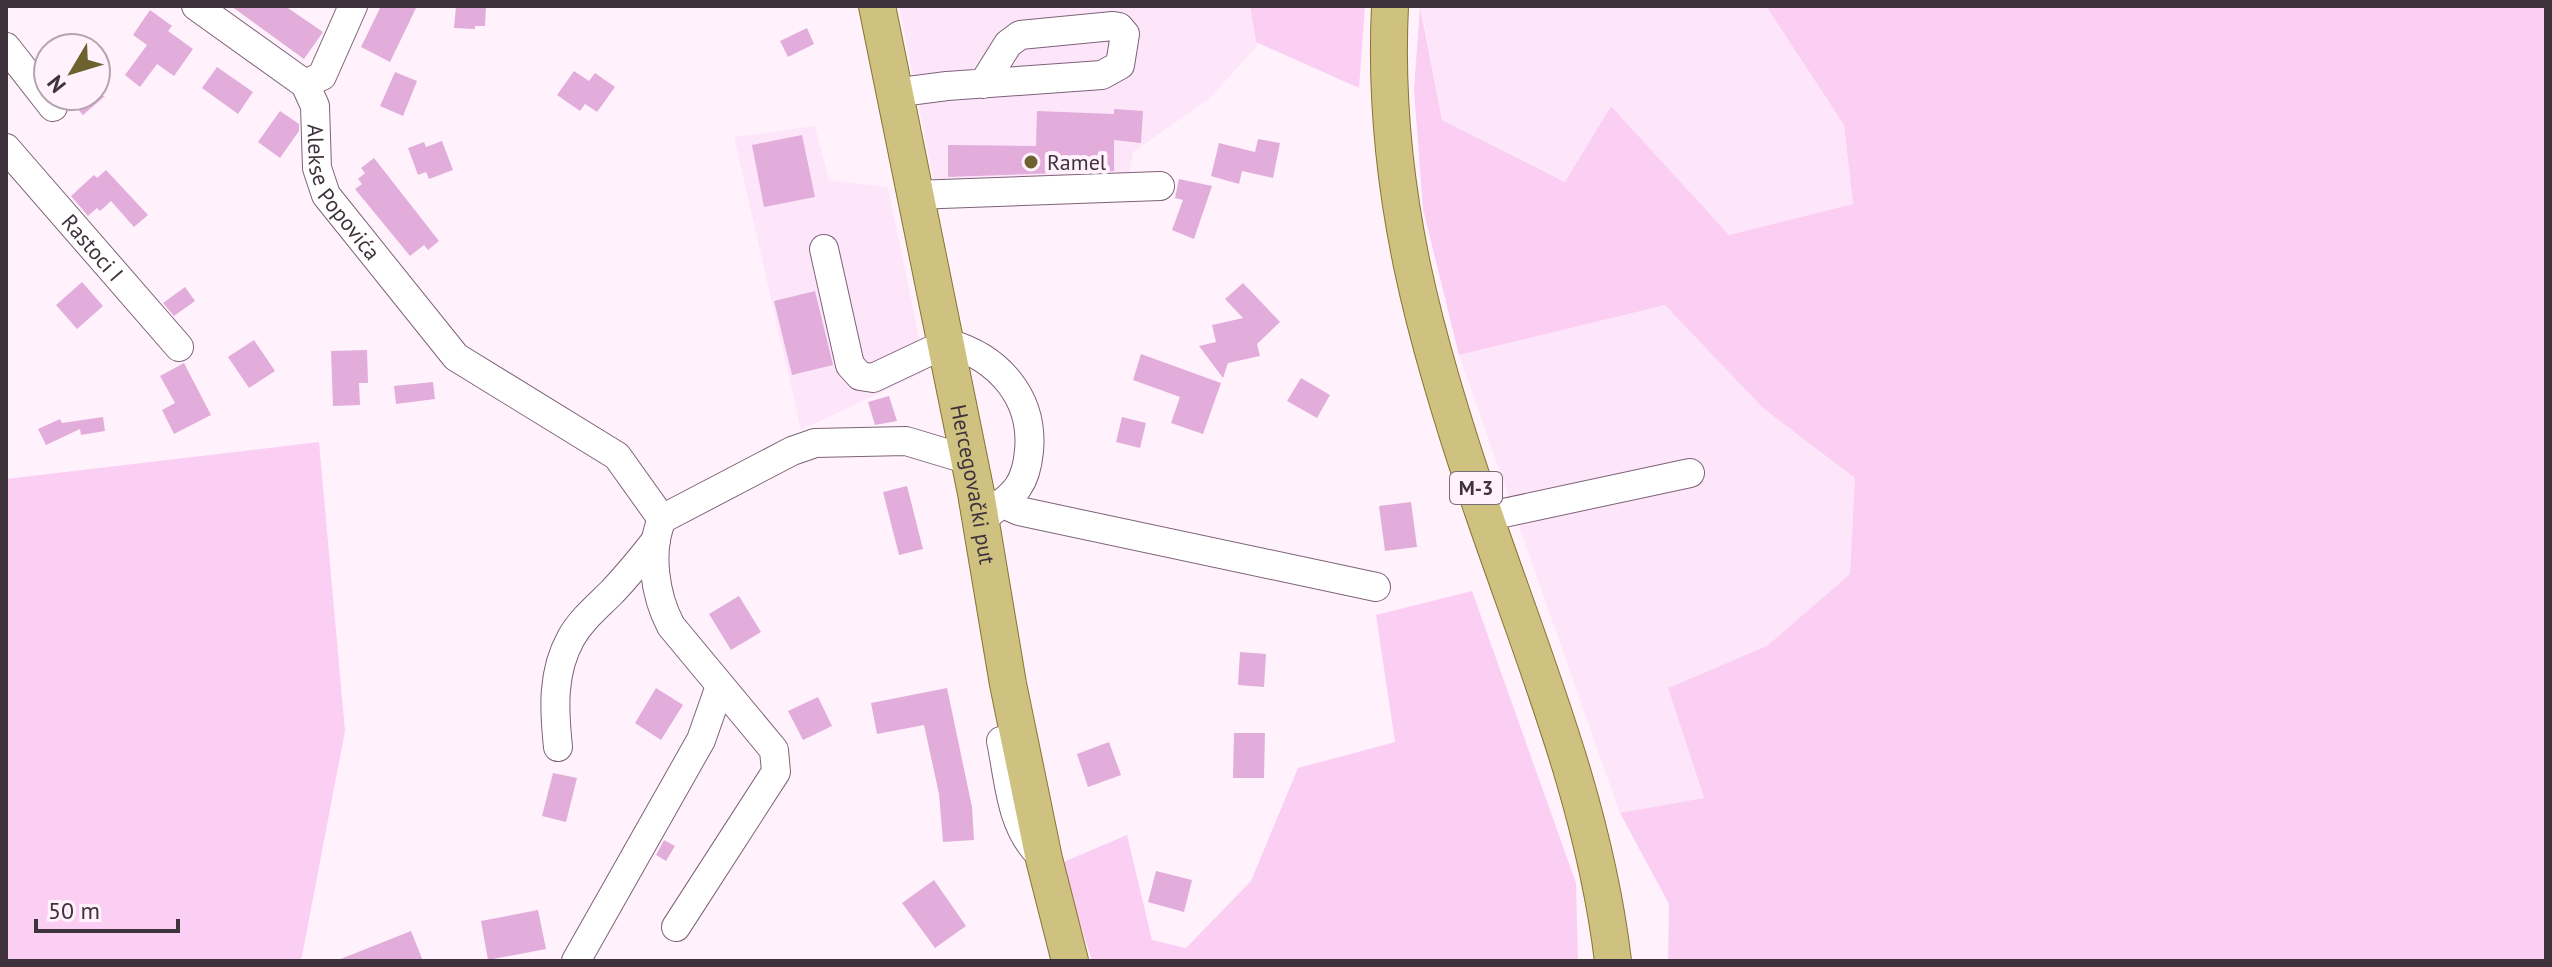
<svg xmlns="http://www.w3.org/2000/svg" width="2552" height="967" viewBox="0 0 2552 967" font-family="'PT Sans',sans-serif">
  <style>
    .built { fill: #fde6f9 }
    .green { fill: #fbcff4 }
    .building { fill: #e2addb }
    .lines { fill: none; stroke-linecap: round; stroke-linejoin: round }
    .minor-casing { stroke: #7d6279; stroke-width: 30 }
    .major-casing { stroke: #877430; stroke-width: 38 }
    .minor { stroke: #fff; stroke-width: 28 }
    .major { stroke: #cfc17f; stroke-width: 36 }
    .poi-dot { fill: #6d612e; stroke: #fff2fc; stroke-width: 3 }
    .labels { text-anchor: middle; stroke-width: 8; stroke-linejoin: round; paint-order: stroke }
    .shield { fill: #fff2fc; stroke: #786c76; stroke-width: 2 }
    .shield-label { font-size: 20px; font-weight: bold; fill: #3e323c }
    .poi-label { font-size: 22px; fill: #3e323c; stroke: #fff2fc; text-anchor: start }
    .street-label { font-size: 22px; fill: #3e323c; stroke: #fff2fc }
  </style>
  <rect width="100%" height="100%" fill="#fff2fc"/>
  <!-- built -->
  <path class="built" d="M899,6H1250L1257,46L1209,99L1133,152L1129,176L936,194Z
    M1421,6H1766L1844,125L1853,205L1729,235L1611,106L1566,182L1442,120Z
    M815,126L829,180L888,187L926,371L801,430L734,137Z
    M1665,304L1763,408L1856,478L1850,574L1767,646L1668,688L1704,799L1620,814L1459,355Z"/>
  <!-- green -->
  <path class="green" d="M1250,6H1365L1359,88L1256,42Z
    M1420,6L1442,120L1565,182L1611,106L1729,235L1853,204L1844,125L1766,6H2546V961H1668L1669,904L1620,813L1704,798L1668,688L1767,646L1850,574L1855,478L1763,408L1665,305L1459,355L1423,209L1414,90Z
    M319,442L345,731L301,961H6V479Z
    M1472,591L1576,883L1578,961H1092L1061,863L1127,835L1152,940L1186,948L1251,881L1298,768L1395,742L1376,615Z"/>
  <!-- building -->
  <path class="building" d="M231,6H285L323,32L304,59Z
    M381,6H417L390,62L361,47Z
    M456,6H486L485,26H475V29L454,28Z
    M150,10L172,26L168,31L193,49L174,76L157,64L140,87L125,75L147,45L133,35Z
    M807,28L814,44L788,57L780,41Z
    M217,67L253,92L238,114L202,88Z
    M574,71L589,81L595,73L615,87L597,112L585,104L580,111L557,95Z
    M395,72L417,81L403,116L380,106Z
    M66,96H105L83,115Z
    M1114,109L1143,111L1141,143L1114,140V171L948,177V145L1036,146L1037,111L1114,114Z
    M280,111L299,124V131L280,158L258,142Z
    M802,135L815,197L764,207L752,145Z
    M1258,139L1280,143L1273,178L1242,171L1239,184L1211,176L1219,143L1255,152Z
    M442,141L453,170L429,179L426,172L418,175L408,148L424,142L426,147Z
    M374,158L439,241L428,250L424,245L410,256L355,189L362,184L358,179L365,173L361,168Z
    M106,170L148,215L134,227L111,201L100,211L97,208L88,216L71,196L94,175L97,178Z
    M1179,179L1212,186L1194,239L1172,230L1183,200L1175,198Z
    M82,282L103,306L77,329L56,305Z
    M1243,283L1280,322L1257,344L1260,356L1228,363L1223,378L1199,346L1216,342L1212,325L1243,318L1225,299Z
    M185,287L195,301L174,316L163,303Z
    M815,291L833,365L792,375L774,301Z
    M254,340L275,371L249,388L228,357Z
    M367,350L368,383H359L360,405L333,406L331,351Z
    M1141,354L1221,383L1203,434L1171,423L1180,397L1133,380Z
    M184,363L211,415L174,434L162,410L175,403L160,376Z
    M1301,378L1330,395L1317,418L1287,401Z
    M433,382L435,399L396,404L394,386Z
    M889,396L897,421L875,425L868,402Z
    M103,417L105,431L81,435L80,429L46,445L38,429L60,419L62,423Z
    M1122,417L1146,423L1140,448L1116,442Z
    M907,486L923,549L899,555L883,492Z
    M1411,502L1417,547L1385,551L1379,506Z
    M739,596L761,632L731,650L709,614Z
    M1240,652L1266,654L1264,687L1238,685Z
    M656,688L683,705L661,740L635,723Z
    M947,688L972,807L974,840L943,842L939,794L924,725L877,734L871,703Z
    M818,697L832,726L803,740L788,711Z
    M1234,733H1265L1264,778H1233Z
    M1109,742L1121,775L1088,787L1077,754Z
    M553,773L577,778L566,822L542,816Z
    M664,840L675,846L666,861L656,855Z
    M1156,871L1192,880L1184,912L1148,902Z
    M934,880L966,926L935,948L902,903Z
    M538,910L546,949L488,960L481,921Z
    M411,931L423,961H338V960Z"/>
  <g class="lines">
    <defs>
      <g id="minor">
        <path id="s1" d="M196,6L305,84L315,106L317,168L326,195L456,357L617,456L662,519"/>
        <path d="M6,47L53,107"/>
        <path d="M305,84L322,76L353,6"/>
        <path d="M893,93L947,86L1102,75L1120,65L1125,34L1119,27L1113,26L1020,35L1008,44L983,84"/>
        <path id="s2" d="M6,148L179,347"/>
        <path d="M914,195L1160,186"/>
        <path d="M824,249L850,365L860,376L873,378L945,344H950C999,358 1034,398 1029,451C1028,462 1025,477 1018,487C1009,500 992,510 981,521"/>
        <path d="M1001,503L1019,511L1376,587"/>
        <path d="M1485,517L1690,473"/>
        <path d="M1001,741C1009,779 1010,826 1040,855"/>
        <path d="M558,747C554,709 552,672 571,638C581,620 597,607 612,592C628,575 642,558 656,540"/>
        <path d="M676,927L776,772L774,750L671,626C655,596 648,551 662,519L792,451L815,443L906,441L969,460"/>
        <path d="M576,961L701,740L720,686"/>
      </g>
      <g id="major">
        <path id="s3" d="M877,6L976,493L1008,684L1044,859L1070,961"/>
        <path d="M1390,6C1381,189 1427,349 1486,520C1537,668 1594,804 1613,961"/>
      </g>
    </defs>
    <!-- minor casing -->
    <use href="#minor" class="minor-casing"/>
    <!-- major casing -->
    <use href="#major" class="major-casing"/>
    <!-- minor -->
    <use href="#minor" class="minor"/>
    <!-- major -->
    <use href="#major" class="major"/>
  </g>
  <!-- markers -->
  <circle class="poi-dot" cx="1031" cy="162" r="8"/>
  <g class="labels">
    <!-- shield labels -->
    <rect class="shield" x="1450" y="472" width="52" height="32" rx="6"/>
    <g class="shield-label">
      <text x="1476" y="495">M-3</text>
    </g>
    <!-- poi labels -->
    <g class="poi-label">
      <text x="1047" y="170">Ramel</text>
    </g>
    <!-- street labels -->
    <g class="street-label">
      <text dy="8" stroke="none"><textPath href="#s1" startOffset="252">Alekse Popovića</textPath></text>
      <text dy="8" stroke="none"><textPath href="#s2" startOffset="132">Rastoci I</textPath></text>
      <text dy="8" stroke="none"><textPath href="#s3" startOffset="488">Hercegovački put</textPath></text>
    </g>
  </g>
  <!-- border -->
  <rect width="2552" height="967" fill="none" stroke="#3e323c" stroke-width="16"/>
  <!-- north arrow -->
  <g transform="translate(72 72) rotate(232)"><circle r="38" fill="#fff2fc" stroke="#b2a5af" stroke-width="2"/>
  <path d="M0-6L14 30L0 20L-14 30Z" fill="#6d612e"/>
  <text y="-12" font-size="22" font-weight="bold" text-anchor="middle" fill="#3e323c">N</text>
  </g>
  <!-- scale -->
  <path d="M36 919v12h142v-12" fill="none" stroke="#3e323c" stroke-width="4"/>
  <text x="48" y="919" font-size="24" fill="#3e323c" stroke="#fff2fc" stroke-width="6" paint-order="stroke">50 m</text>
</svg>
